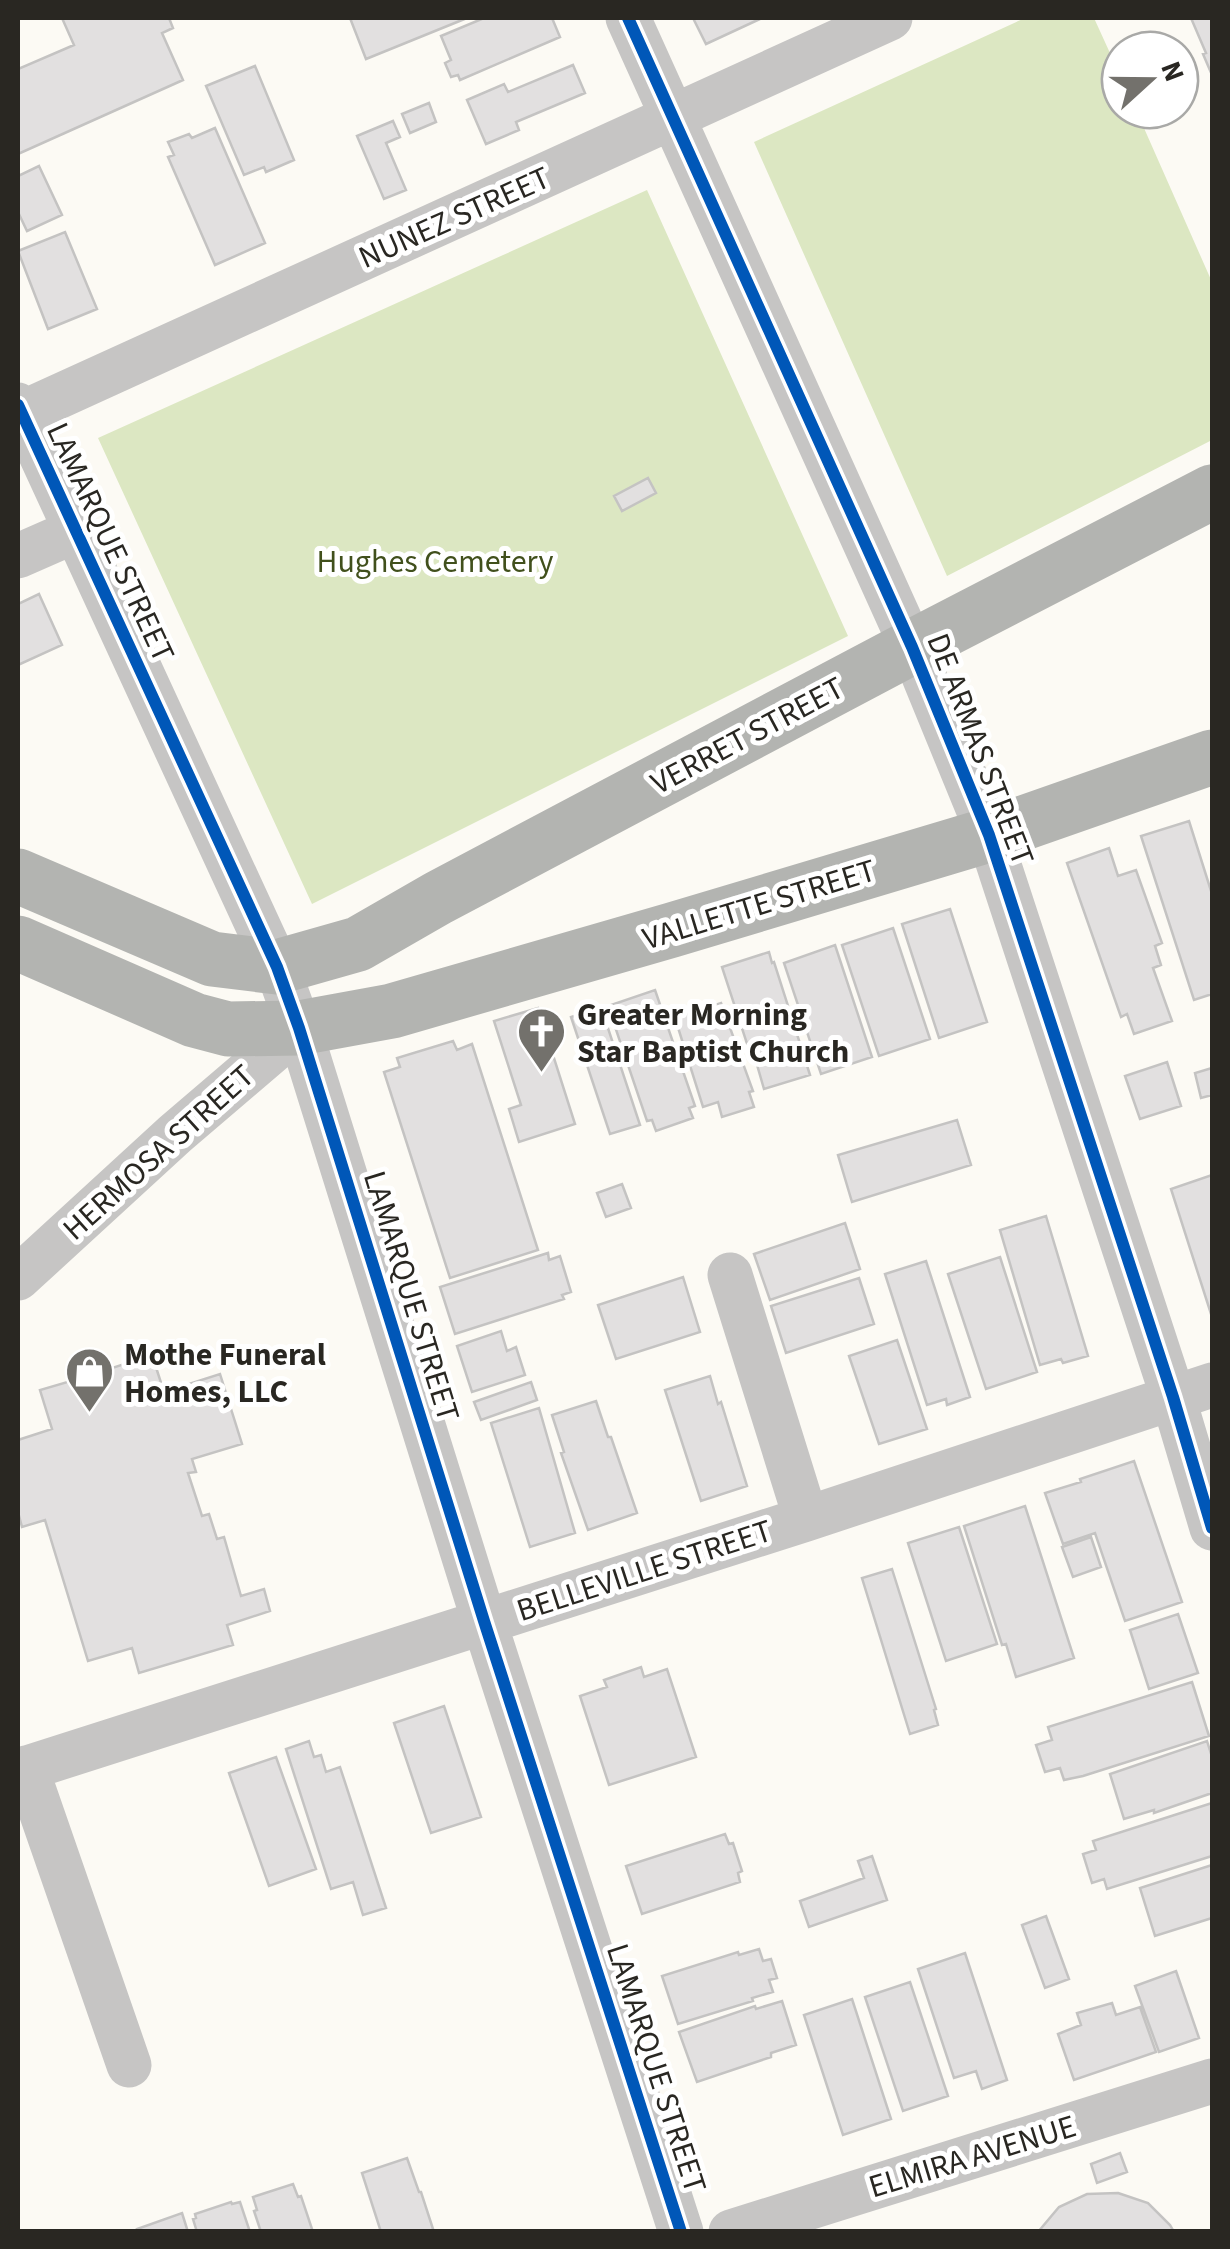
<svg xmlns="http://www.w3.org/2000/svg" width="1230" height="2249" viewBox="0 0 1230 2249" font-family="'Source Sans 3',sans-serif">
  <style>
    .green { fill: #dce7c2 }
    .building { fill: #e2e0e0; stroke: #c4c3c2; stroke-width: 2.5 }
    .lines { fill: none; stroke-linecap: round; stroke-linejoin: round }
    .minor { stroke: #c6c5c4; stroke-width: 45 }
    .major { stroke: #b3b4b1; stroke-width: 55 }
    .cycleway-casing { stroke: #fff; stroke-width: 19 }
    .cycleway { stroke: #0057b8; stroke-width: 12 }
    .labels { text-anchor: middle; stroke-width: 10; stroke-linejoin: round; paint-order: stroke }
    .street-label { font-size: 32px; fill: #292722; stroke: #fff }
    .park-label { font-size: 32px; fill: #41501c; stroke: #fff }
    .poi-label { font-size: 32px; font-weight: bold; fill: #292722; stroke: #fff; text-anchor: start }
  </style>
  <rect width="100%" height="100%" fill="#fcfaf4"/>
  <!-- green -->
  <path class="green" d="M1025,18H1094L1120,75V110H1136L1212,282V440L947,576L754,142Z
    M647,190L848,636L312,904L98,438Z"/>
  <!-- building -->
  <path class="building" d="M62,18H169L173,28L162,33L183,80L18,154V69L74,45Z
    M350,18H467L366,59Z
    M484,18H552L560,37L460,80L458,75L451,77L445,63L451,60L441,36Z
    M693,18H762L706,44Z
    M1191,18H1212V75L1203,54L1206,53Z
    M573,65L585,93L516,122L519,130L486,144L467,100L504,84L508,92Z
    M255,66L294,160L266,172L264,167L244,175L206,86Z
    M429,103L436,122L410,133L402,114Z
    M393,121L400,137L386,143L406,190L384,199L357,136Z
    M215,128L265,243L215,265L168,157L174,155L168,142L189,134L192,138Z
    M39,166L62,215L27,231L18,212V176Z
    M65,232L97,309L48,329L18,251Z
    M648,478L656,493L622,511L614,496Z
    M39,594L62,645L18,665V604Z
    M1189,821L1212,894V994L1194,1000L1141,836Z
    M1109,848L1118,876L1136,870L1162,943L1155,946L1161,965L1153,968L1172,1021L1134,1034L1127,1014L1121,1017L1067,863Z
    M950,909L987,1022L939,1038L902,924Z
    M893,928L930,1039L879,1056L842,945Z
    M835,945L872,1057L821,1074L784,963Z
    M769,952L772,963L774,962L810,1075L764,1089L755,1058L752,1059L722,967Z
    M655,990L695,1106L689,1108L693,1118L656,1131L652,1120L647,1121L608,1006Z
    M721,1003L753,1091L749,1092L754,1107L722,1117L718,1102L703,1107L675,1018Z
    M601,1007L640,1125L610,1134L571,1017Z
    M538,1008L575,1124L519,1142L509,1109L521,1105L494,1021Z
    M453,1041L457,1050L472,1044L538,1250L450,1278L384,1072L400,1067L397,1058Z
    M1167,1062L1181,1106L1140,1119L1125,1076Z
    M1212,1068V1095L1201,1098L1195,1073Z
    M957,1120L971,1165L852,1202L838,1155Z
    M1212,1175V1317L1171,1189Z
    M622,1184L631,1208L606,1217L597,1193Z
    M1046,1216L1088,1356L1063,1363L1061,1359L1040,1365L1000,1230Z
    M845,1223L860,1269L770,1300L754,1254Z
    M548,1253L549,1260L560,1256L571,1292L562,1295L564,1299L455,1334L440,1287Z
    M1000,1257L1037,1372L986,1389L948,1274Z
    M926,1261L970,1397L947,1405L946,1399L927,1405L885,1274Z
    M683,1277L700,1332L616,1359L598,1305Z
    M859,1278L874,1324L786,1353L771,1306Z
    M501,1331L507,1351L516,1347L525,1375L472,1392L457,1346Z
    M897,1340L927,1429L879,1444L849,1356Z
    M152,1355L164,1392L220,1374L242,1444L192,1459L196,1472L188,1473L202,1516L209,1514L217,1539L224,1537L241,1596L264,1589L270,1611L227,1625L233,1645L139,1673L132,1648L88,1661L45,1520L22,1527L18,1512V1440L52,1429L40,1390L78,1379L73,1362L92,1356L97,1373Z
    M710,1376L718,1404L721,1402L747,1486L701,1501L665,1390Z
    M531,1382L537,1400L481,1420L474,1402Z
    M596,1401L608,1437H611L637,1513L588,1530L561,1453L564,1452L552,1415Z
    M539,1408L575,1533L530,1547L491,1423Z
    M1134,1461L1182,1602L1125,1621L1095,1533L1063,1544L1045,1493L1081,1482L1080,1479Z
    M1025,1506L1074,1658L1016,1677L1006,1644L1002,1645L964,1526Z
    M959,1527L997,1644L946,1661L908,1543Z
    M1091,1537L1101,1567L1073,1577L1062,1547Z
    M892,1569L936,1709L934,1710L938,1725L910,1734L862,1578Z
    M1178,1614L1198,1673L1149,1689L1130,1630Z
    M641,1667L644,1677L667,1669L696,1757L609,1785L580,1696L607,1687L604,1680Z
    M1192,1682L1209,1736L1083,1776L1064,1780L1060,1768L1045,1772L1036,1745L1052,1740L1048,1727Z
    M444,1706L481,1817L431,1833L394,1723Z
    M309,1741L314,1757L321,1755L326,1772L340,1767L386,1908L363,1915L353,1882L331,1889L286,1749Z
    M1207,1741L1212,1757V1793L1154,1813V1810L1124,1819L1110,1774Z
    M276,1757L316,1869L269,1886L229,1773Z
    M1212,1803V1856L1107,1889L1104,1879L1092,1883L1083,1854L1096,1850L1093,1841Z
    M725,1834L729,1844L733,1843L742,1871L738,1873L740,1882L642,1914L626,1866Z
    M872,1856L887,1900L809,1927L800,1901L864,1878L858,1861Z
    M1212,1865V1918L1155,1936L1140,1888Z
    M1046,1916L1069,1979L1045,1988L1022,1925Z
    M759,1949L763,1961L771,1959L777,1978L769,1980L773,1992L752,1998L753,2001L678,2024L662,1976L738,1952L739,1955Z
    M965,1953L1007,2080L982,2089L976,2071L954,2078L918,1969Z
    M1176,1971L1199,2038L1159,2052L1135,1986Z
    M910,1982L948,2096L903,2111L865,1997Z
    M852,1999L891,2119L843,2135L804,2015Z
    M782,2001L796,2045L771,2053V2057L697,2082L679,2032L755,2006L756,2009Z
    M1112,2003L1116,2015L1140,2007L1156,2052L1074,2080L1058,2034L1081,2025L1077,2013Z
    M1120,2153L1127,2172L1097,2183L1091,2164Z
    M407,2158L419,2192H421L434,2232H381L362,2173Z
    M293,2184L298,2197L301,2196L313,2232H261L254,2211L257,2210L253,2197Z
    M1118,2193L1148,2203L1170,2225L1174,2232H1038L1059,2207L1087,2194Z
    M231,2202L232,2204L240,2202L250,2232H197L193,2219L196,2218L195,2214Z
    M182,2213L188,2232H138L137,2229Z"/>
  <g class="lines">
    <!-- minor -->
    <path class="minor" d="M628,18L912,647L989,835L1173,1397L1212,1528
      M18,405L277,967L299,1028L484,1621L681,2232
      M18,415L890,18
      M18,556L75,531
      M730,1275L806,1519
      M18,1278L175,1134L299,1028
      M26,1768L129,2065
      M18,1771L806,1519L1212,1385
      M731,2232L1212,2081"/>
    <!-- major -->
    <path class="major" d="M18,876L212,959L277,967L358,944L438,898L912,647L1212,492
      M18,943L194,1020L228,1029L299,1028L392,1011L672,930L989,835L1212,757"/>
    <defs>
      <path id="cycleway" d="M628,18L912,647L989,835L1173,1397L1212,1528
        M18,405L277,967L299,1028L484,1621L681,2232"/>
    </defs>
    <!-- cycleway casing -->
    <use href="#cycleway" class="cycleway-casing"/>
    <!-- cycleway -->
    <use href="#cycleway" class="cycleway"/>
  </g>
  <!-- icons -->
  <defs>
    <symbol id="church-pin" viewBox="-11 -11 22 30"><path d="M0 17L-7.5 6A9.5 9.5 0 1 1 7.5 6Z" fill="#73716c" stroke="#fff"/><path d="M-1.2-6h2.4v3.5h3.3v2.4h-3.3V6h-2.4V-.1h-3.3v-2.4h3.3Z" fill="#fff"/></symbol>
    <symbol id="shop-pin" viewBox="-11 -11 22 30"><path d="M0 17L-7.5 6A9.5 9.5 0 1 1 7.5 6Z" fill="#73716c" stroke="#fff"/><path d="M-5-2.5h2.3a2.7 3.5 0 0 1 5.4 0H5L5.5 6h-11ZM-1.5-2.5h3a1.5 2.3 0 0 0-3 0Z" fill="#fff"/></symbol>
  </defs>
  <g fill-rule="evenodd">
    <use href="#church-pin" x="514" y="1004" width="55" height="75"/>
    <use href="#shop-pin" x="62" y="1344" width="55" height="75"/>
  </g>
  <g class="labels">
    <!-- street labels -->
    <g class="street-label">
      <text transform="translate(454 217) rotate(-24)" y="11">NUNEZ STREET</text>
      <text transform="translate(111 542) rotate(65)" y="11">LAMARQUE STREET</text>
      <text transform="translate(747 735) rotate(-28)" y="11">VERRET STREET</text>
      <text transform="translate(981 749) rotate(69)" y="11">DE ARMAS STREET</text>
      <text transform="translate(759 904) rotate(-17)" y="11">VALLETTE STREET</text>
      <text transform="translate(158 1152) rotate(-42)" y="11">HERMOSA STREET</text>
      <text transform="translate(412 1296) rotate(73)" y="11">LAMARQUE STREET</text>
      <text transform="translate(644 1570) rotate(-18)" y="11">BELLEVILLE STREET</text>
      <text transform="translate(657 2068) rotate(72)" y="11">LAMARQUE STREET</text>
      <text transform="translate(972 2156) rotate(-17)" y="11">ELMIRA AVENUE</text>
    </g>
    <!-- park labels -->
    <g class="park-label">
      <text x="435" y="572">Hughes Cemetery</text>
    </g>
    <!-- poi labels -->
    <g class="poi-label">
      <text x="577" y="1025">Greater Morning<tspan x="577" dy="37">Star Baptist Church</tspan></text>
      <text x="124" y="1365">Mothe Funeral<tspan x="124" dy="37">Homes, LLC</tspan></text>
    </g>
  </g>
  <!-- border -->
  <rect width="1230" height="2249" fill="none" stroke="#292722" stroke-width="40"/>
  <!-- north arrow -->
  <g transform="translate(1150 80) rotate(69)"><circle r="48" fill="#ffffff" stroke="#a9a9a7" stroke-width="2.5"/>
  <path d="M0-8L18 38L0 25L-18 38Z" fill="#73716c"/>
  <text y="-15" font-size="28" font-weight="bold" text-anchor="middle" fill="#292722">N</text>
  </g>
</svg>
